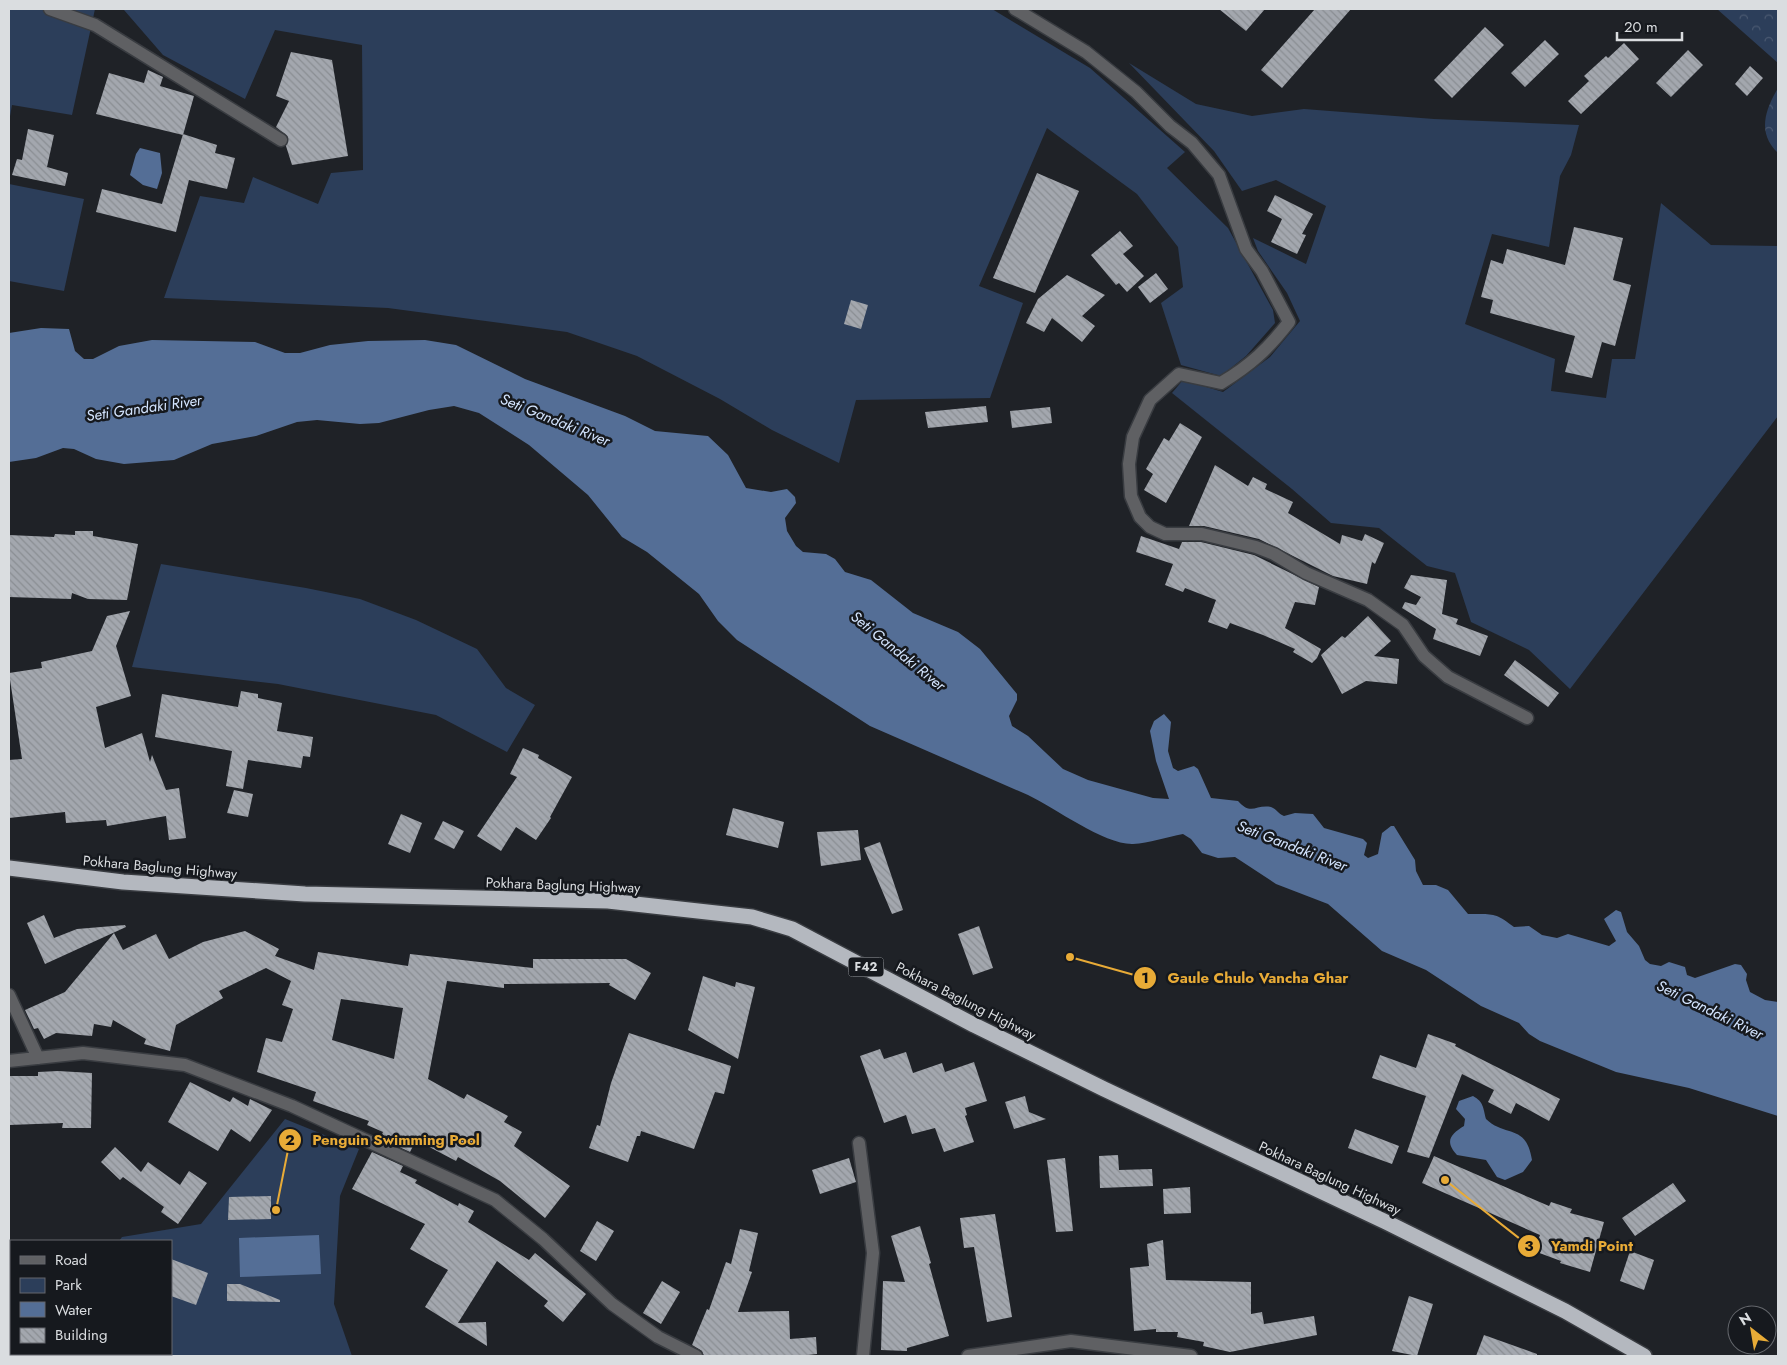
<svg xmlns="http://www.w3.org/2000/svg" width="1787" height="1365" viewBox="0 0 1787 1365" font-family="Jost,sans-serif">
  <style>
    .green { fill: #2c3e5a }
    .forest { fill: url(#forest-crowns) }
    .water { fill: #546e96 }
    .building { fill: url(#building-back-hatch); fill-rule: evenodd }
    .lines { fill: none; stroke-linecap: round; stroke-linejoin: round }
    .minor-casing { stroke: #393c41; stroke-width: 15 }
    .highway-casing { stroke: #393c41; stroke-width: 18 }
    .minor { stroke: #5f6063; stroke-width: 12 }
    .highway { stroke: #b4b8bf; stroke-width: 15 }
    .labels { text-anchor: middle; stroke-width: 5; stroke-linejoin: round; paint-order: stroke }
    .shield { fill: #16191e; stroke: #9fa2a6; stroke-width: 1 }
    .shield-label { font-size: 12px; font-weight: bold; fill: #dadde0 }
    .street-label { font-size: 14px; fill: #dadde0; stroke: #16191e }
    .water-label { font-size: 15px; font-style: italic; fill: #d4e5ff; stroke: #16191e }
    .leader { fill: none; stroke: #e8ab37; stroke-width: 2 }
    .callout-dot { fill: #e8ab37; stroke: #16191e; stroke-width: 2 }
    .mark-label { font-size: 15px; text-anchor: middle; font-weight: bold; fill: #111 }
    .callout-label { font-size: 15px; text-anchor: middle; font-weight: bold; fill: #e8ab37; stroke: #16191e; stroke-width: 5; stroke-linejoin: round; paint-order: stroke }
  </style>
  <defs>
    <pattern id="forest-crowns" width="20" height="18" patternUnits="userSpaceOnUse" patternTransform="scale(1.25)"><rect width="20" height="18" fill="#2c3e5a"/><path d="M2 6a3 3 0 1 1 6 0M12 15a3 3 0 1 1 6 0" fill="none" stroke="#4a5971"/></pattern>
    <pattern id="building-back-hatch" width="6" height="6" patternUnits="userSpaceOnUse" patternTransform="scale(1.25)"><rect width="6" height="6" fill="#a3a7ae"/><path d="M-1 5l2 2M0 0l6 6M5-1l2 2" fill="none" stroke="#8a8e93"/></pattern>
  </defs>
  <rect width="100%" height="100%" fill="#1f2227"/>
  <!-- green -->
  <path class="green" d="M9,9H95L72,115L12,105L9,122Z
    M120,9H992L1090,68L1185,152L1167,168L1228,228L1273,310L1275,323L1246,356L1221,376L1181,365L1161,303L1183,287L1178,247L1137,194L1047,128L979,286L1023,303L990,398L856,400L839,463L772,430L720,399L637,356L567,332L388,308L164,298L200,196L244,203L253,177L318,204L331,173L363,170L362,45L275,30L245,99L163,55L124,10Z
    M1129,63L1196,104L1252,116L1304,109L1434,119L1579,125L1571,155L1560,176L1549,247L1492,234L1465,324L1555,359L1551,391L1606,398L1612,359H1635L1661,203L1711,245L1778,246V416L1570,689L1529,650L1471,622L1455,573L1427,566L1379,528L1331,523L1292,489L1172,393L1183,380L1223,392L1270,357L1300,321L1287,293L1258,251L1253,238L1306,264L1326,206L1276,180L1242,191L1214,151Z
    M9,184L84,199L64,291L9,281Z
    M161,564L306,588L360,599L416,620L477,649L506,688L535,705L507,752L436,715L278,684L132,667Z
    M285,1119L359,1149L340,1196L334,1304L352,1356H9V1331L11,1330V1354H171V1241H119L122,1237L201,1224Z"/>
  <!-- forest -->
  <path class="forest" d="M1717,9H1778V63Z
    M1778,88V153C1757,133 1765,110 1778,88Z"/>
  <!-- water -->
  <path class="water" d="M140,148L160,153L162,173L157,189L143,185L130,175L136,154Z
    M41,328L69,329L75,351L84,359H93L119,346L152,340L255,342L285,353H300L330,345L368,341L425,340L456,345L525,379L625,416L655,431L708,436L728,455L746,488L771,492L787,489L795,497L796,503L785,518L787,531L796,546L803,552L826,554L835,559L845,572L871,580L913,613L958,632L980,649L1017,694V700L1009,716L1012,726L1028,736L1063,769L1088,780L1153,798L1169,799L1156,761L1150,731L1154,721L1164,714L1171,722L1168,751L1173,768L1178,771L1194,766L1198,769L1211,798L1238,801C1251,816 1256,804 1271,807C1277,809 1278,814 1284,816L1295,813L1313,814L1324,828L1363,839L1367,843L1364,855L1368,858L1378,854L1382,833L1391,826H1394L1415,860L1416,871L1423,885H1436L1448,890L1468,914C1492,914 1495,912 1514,927L1529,926L1542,935L1557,938L1568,934L1609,946L1616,941L1604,919L1616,910L1621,912L1627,932L1639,946L1645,960L1650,964L1661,966L1669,962L1685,967L1687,975L1695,978L1735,964L1741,965L1747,974L1746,980L1750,992L1765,1000L1778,1002V1116L1689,1088L1616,1072L1540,1041L1529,1034L1519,1023L1481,1006L1426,970L1382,951L1328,904L1276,884L1235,857L1218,858L1202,853L1191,839L1183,834C1167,837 1149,843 1133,844C1105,845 1055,808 1028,795L870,726L737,640L718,621L699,594L647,552L622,537L588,495L529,445L479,413L454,406L429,410L379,423L360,424L317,420L297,422L256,436L212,444L174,460L124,464L96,459L74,449L63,448L36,458L9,462V333Z
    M1473,1096C1484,1102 1483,1108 1486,1119C1506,1138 1526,1123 1532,1160L1523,1172L1505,1180L1497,1177L1486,1160L1457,1155C1444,1141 1451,1134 1464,1126L1465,1119L1456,1109L1459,1101Z
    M319,1235L321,1274L240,1277L239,1238Z"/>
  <!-- building -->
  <path class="building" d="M1219,9H1265L1246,31Z
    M1315,9H1351L1282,88L1261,70Z
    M1485,27L1504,45L1452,98L1434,80Z
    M1545,40L1559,54L1525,87L1511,73Z
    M1624,43L1639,59L1581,114L1568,101L1589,81L1584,76L1606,56L1608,58Z
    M1688,50L1703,65L1671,97L1656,83Z
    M291,52L332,60L348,156L292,165L286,146L288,137L276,127L289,101L276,96Z
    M1750,66L1763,78L1747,96L1735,84Z
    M148,70L163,77L160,86L194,96L183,135L96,114L109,73L144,83Z
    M28,129L54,135L47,167L68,173L65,186L12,175L17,159L22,160Z
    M183,134L217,145L215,153L235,158L227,189L189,180L176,232L96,212L102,189L162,204Z
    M1037,173L1079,191L1035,293L993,278Z
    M1275,195L1313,214L1302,234L1306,235L1297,254L1271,242L1282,219L1267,211Z
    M1574,227L1623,238L1613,280L1631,285L1615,346L1602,342L1592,378L1565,372L1575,336L1490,313L1493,300L1481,297L1491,260L1503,264L1507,249L1565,265Z
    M1120,231L1133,246L1123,254L1144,276L1127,292L1119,283L1116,285L1091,255Z
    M1156,273L1168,289L1150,303L1138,287Z
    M1067,275L1105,295L1082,316L1095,326L1082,342L1052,318L1044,332L1026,323L1038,299Z
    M851,300L868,305L861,329L844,324Z
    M986,406L988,422L928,428L925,412Z
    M1050,407L1052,423L1012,428L1010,411Z
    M1180,423L1202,437L1166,503L1144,490L1153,474L1146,469L1164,438L1169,441Z
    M1215,465L1248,486L1253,477L1267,484L1265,489L1293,502L1288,513L1340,544L1342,535L1362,541L1365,534L1384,543L1375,564L1372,562L1367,584L1333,576L1259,539L1204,526H1189Z
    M75,531H93V536L138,544L127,600L88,599L72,593L71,599L9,597V535L54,537L55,534L75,535Z
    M1141,536L1179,549L1182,542H1201L1254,555L1319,587L1315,605L1295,602L1285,628L1321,649L1317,658L1312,663L1293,652L1295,649L1263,635L1230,623L1227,629L1208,622L1216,600L1185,588L1183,592L1165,585L1173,564L1136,552Z
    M1411,575L1447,580L1442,614L1458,619L1456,624L1488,636L1480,656L1433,639L1436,629L1402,608L1405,602L1416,605L1421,597L1404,588Z
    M130,611L116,646L131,696L96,707L105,748L142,733L150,762L152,755L166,790L179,788L186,838L169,840L166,816L107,826L106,820L66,823L65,812L9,818V760L22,759L9,673L42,668L41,662L92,651L107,616Z
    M1368,616L1391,641L1374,656L1399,659L1397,684L1366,681L1342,694L1321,655L1342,636L1345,638Z
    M1515,660L1559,693L1548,707L1504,675Z
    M241,691L258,694V698L282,703L277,731L313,737L310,757L303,756L301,768L248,760L243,789L226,786L232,751L155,737L162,694L238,707Z
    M523,748L539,755L538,758L572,777L550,817L551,818L536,840L516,827L501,851L477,836L517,777L510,774Z
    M234,790L253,794L248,817L227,813Z
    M733,808L784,822L778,848L726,835Z
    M401,814L422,823L410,853L388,844Z
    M443,821L464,831L454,849L434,839Z
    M858,830L861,860L821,866L817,832Z
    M880,842L903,910L892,914L864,848Z
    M44,915L54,938L77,929L125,925L126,927L45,964L27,923Z
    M979,926L993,968L973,975L958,934Z
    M245,931L279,949L275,956L314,970L318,952L408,966L410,954L533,968V959H626L651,973L635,1000L609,985L610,983L504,984V988L447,981L428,1079L464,1099L467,1094L508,1116L504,1122L522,1132L514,1146L570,1186L545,1218L500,1181L458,1157L456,1161L416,1140L410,1152L380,1138L383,1132L367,1125L369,1121L313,1101L316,1092L257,1072L266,1038L282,1042L293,1009L282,1005L291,981L266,968L219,991L223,998L176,1025L170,1051L144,1044L146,1039L113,1020L111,1027L94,1024L92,1036L56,1033L44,1039L38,1028L34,1029L25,1010L65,992L114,933L123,950L156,934L169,959L203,942ZM341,999L403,1008L394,1059L332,1040Z
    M703,976L735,987L736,982L755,987L738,1059L688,1030Z
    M629,1033L731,1066L724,1094L715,1092L694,1149L641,1131L640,1136H637L628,1162L589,1148L597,1125L600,1126L611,1083Z
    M1428,1034L1456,1044L1455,1046L1560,1099L1549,1121L1516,1103L1511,1114L1488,1102L1494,1090L1462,1074L1429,1158L1407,1152L1426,1096L1372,1078L1380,1055L1416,1068Z
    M880,1049L884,1059L906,1052L913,1073L942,1063L945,1072L974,1062L987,1101L965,1108L967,1115L965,1116L974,1142L944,1152L935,1128L912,1134L906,1115L884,1123L860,1056Z
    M58,1071L92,1073L91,1128H62L63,1123L9,1125V1076H38V1072Z
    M190,1082L230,1102L233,1097L248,1106L250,1099L272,1110L250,1142L231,1129L218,1151L168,1122Z
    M1025,1096L1029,1112L1046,1119L1014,1129L1005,1102Z
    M1355,1129L1399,1146L1392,1164L1348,1148Z
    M115,1147L141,1172L148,1162L180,1185L189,1171L207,1183L178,1224L161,1212L164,1207L123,1177L120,1180L101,1162Z
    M372,1152L403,1166L400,1172L417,1180L415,1183L458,1206L459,1203L474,1211L468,1222L529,1260L535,1253L586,1294L563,1322L544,1306L548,1301L497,1261L458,1323L486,1322L487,1346L425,1307L448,1270L410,1249L425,1224L352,1189Z
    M1118,1155L1119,1170L1152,1169L1153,1186L1100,1188L1099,1156Z
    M1434,1156L1549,1206L1551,1202L1572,1209L1570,1213L1604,1222L1590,1272L1560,1263L1561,1261L1534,1251L1540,1235L1422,1183Z
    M849,1158L856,1182L820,1194L812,1170Z
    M1065,1158L1073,1231L1056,1232L1047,1160Z
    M1673,1183L1686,1201L1635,1236L1622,1218Z
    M1190,1187L1191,1213L1164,1214L1163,1189Z
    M271,1196V1219L228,1220L229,1197Z
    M995,1214L1012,1317L987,1322L974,1247L964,1248L960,1218Z
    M597,1221L614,1231L596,1261L580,1251Z
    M920,1226L931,1263L929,1264L949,1336L907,1348V1351L881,1350L883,1281L905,1282L891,1236Z
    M740,1229L758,1233L749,1271L752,1272L738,1312L789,1311L790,1339L816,1337L817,1354L798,1356H704L702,1351L692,1345L707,1309L709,1310L726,1262L731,1264Z
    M1163,1240L1166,1280L1251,1282V1314L1262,1312L1264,1324L1314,1316L1317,1335L1230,1352L1203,1346L1204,1342L1177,1337L1178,1332H1156V1329L1134,1331L1130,1268L1149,1266L1147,1244Z
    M1630,1251L1654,1260L1644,1290L1620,1281Z
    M171,1259L208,1273L196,1305L171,1296Z
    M662,1281L680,1292L661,1324L643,1313Z
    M227,1284H240L280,1300V1302L227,1301Z
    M1409,1296L1433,1304L1417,1356L1392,1351Z
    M1484,1335L1537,1354V1356H1476Z"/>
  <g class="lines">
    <defs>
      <path id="minor" d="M50,9L95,25L281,140
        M1015,9L1086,52L1136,92L1170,126L1192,143L1219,175L1246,249L1262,271L1289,322C1268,349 1251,365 1221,383L1179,374L1150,400L1133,437L1129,464L1131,496L1140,517L1150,527L1165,534H1202L1256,547L1274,554L1306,573L1368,600L1403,625L1424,656L1448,677L1527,718
        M9,995L38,1058
        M9,1061L83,1053L185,1065L292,1106L495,1200L543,1239L612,1304L658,1337L696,1356
        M859,1143L873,1253L863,1356
        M968,1356L1071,1341L1191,1356"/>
      <path id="highway" d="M9,868L123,882L305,894L608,901L752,917L792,929L974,1025L1104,1089L1386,1222L1565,1311L1644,1356"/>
    </defs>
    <!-- minor casing -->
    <use href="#minor" class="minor-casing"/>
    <!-- highway casing -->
    <use href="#highway" class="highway-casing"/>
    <!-- minor -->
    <use href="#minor" class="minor"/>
    <!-- highway -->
    <use href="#highway" class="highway"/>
  </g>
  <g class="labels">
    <!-- shield labels -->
    <rect class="shield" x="848.5" y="957.5" width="35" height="19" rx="4"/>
    <g class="shield-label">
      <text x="866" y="971">F42</text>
    </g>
    <!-- street labels -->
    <g class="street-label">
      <text transform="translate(160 867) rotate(5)" y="5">Pokhara Baglung Highway</text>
      <text transform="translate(563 885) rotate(2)" y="5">Pokhara Baglung Highway</text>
      <text transform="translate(966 1001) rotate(27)" y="5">Pokhara Baglung Highway</text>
      <text transform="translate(1330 1178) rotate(25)" y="5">Pokhara Baglung Highway</text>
    </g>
    <!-- water labels -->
    <g class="water-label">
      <text transform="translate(144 408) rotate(-8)" y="5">Seti Gandaki River</text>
      <text transform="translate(555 420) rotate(22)" y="5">Seti Gandaki River</text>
      <text transform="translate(898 651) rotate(39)" y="5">Seti Gandaki River</text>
      <text transform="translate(1292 846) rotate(21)" y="5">Seti Gandaki River</text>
      <text transform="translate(1710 1010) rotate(26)" y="5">Seti Gandaki River</text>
    </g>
  </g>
  <!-- callouts -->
  <path class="leader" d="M1070 957L1145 978M276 1210L290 1140M1445 1180L1529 1246"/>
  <g class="callout-dot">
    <circle cx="1070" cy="957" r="5"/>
    <circle cx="276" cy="1210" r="5"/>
    <circle cx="1445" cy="1180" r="5"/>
    <circle cx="1145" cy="978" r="12"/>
    <circle cx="290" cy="1140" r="12"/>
    <circle cx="1529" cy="1246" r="12"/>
  </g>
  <g class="mark-label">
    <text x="1145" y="983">1</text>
    <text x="290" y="1145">2</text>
    <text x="1529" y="1251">3</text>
  </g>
  <g class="callout-label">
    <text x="1258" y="983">Gaule Chulo Vancha Ghar</text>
    <text x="396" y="1145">Penguin Swimming Pool</text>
    <text x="1592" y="1251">Yamdi Point</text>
  </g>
  <!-- border -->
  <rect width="1787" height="1365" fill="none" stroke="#dadde0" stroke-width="20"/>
  <!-- legend -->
  <rect x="10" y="1240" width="162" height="115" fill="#16191e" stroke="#64676c"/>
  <rect x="20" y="1256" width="25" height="8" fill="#5f6063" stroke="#64676c"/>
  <text x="55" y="1265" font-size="15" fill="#dadde0">Road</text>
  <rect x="20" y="1278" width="25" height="15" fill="#2c3e5a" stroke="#64676c"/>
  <text x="55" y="1290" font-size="15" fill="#dadde0">Park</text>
  <rect x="20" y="1302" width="25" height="15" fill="#546e96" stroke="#64676c"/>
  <text x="55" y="1315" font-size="15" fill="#dadde0">Water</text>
  <rect x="20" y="1328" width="25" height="15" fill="url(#building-back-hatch)" stroke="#64676c"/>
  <text x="55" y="1340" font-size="15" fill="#dadde0">Building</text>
  <!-- north arrow -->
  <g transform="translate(1752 1330) rotate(329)"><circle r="24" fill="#16191e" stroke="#64676c"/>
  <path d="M0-4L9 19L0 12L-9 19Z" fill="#e8ab37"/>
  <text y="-8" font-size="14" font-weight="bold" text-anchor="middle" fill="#dadde0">N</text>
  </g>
  <!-- scale -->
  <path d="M1617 32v8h65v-8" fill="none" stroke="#dadde0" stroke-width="2.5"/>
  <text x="1624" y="32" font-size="15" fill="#dadde0" stroke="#16191e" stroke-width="4" paint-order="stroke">20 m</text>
</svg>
